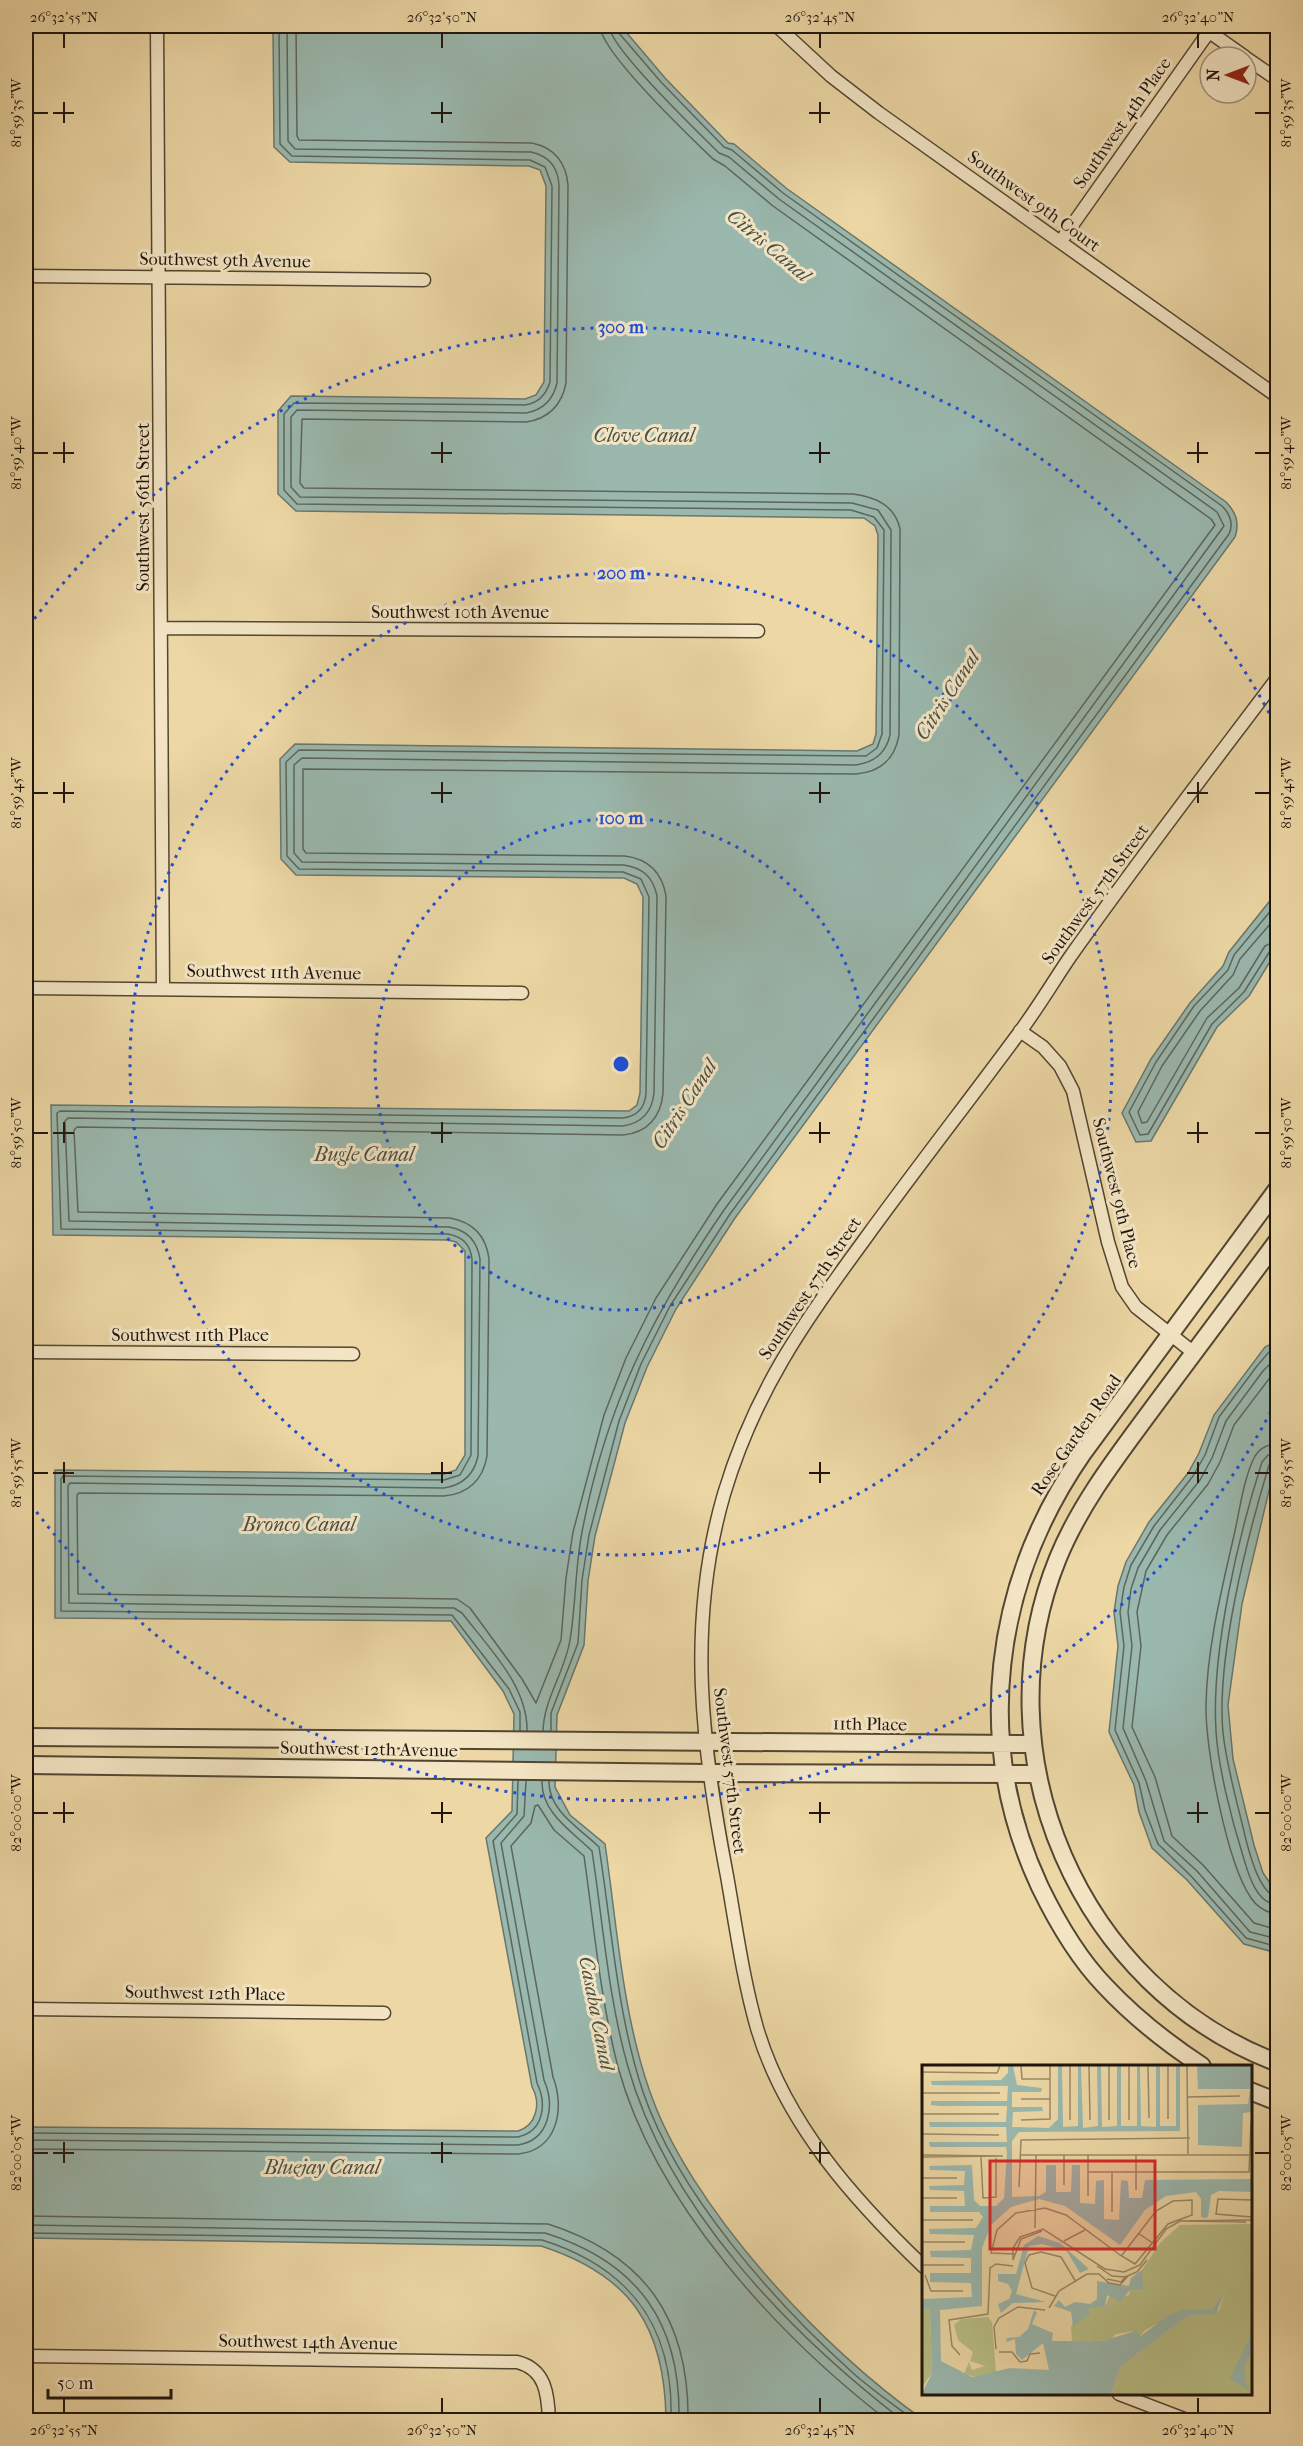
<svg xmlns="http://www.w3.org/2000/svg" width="1303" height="2446" viewBox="0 0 1303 2446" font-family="'IM FELL French Canon',serif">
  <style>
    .water { fill: #9ab8ae; stroke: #69776d; stroke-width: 1.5 }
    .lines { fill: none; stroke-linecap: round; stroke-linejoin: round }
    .shore { stroke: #5c665d; stroke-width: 1.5 }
    .minor-casing { stroke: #524632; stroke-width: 15 }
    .tertiary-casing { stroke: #524632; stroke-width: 20 }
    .minor { stroke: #f3e5c4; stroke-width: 12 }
    .tertiary { stroke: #f3e5c4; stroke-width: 16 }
    .ticks { fill: none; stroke: #1f150c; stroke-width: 2 }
    .ring { fill: none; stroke: #1d4ed8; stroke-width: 3; stroke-dasharray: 3 6 }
    .labels { text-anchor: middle; stroke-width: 6; stroke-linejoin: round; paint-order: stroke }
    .street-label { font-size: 18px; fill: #1f150c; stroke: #f3e5c4 }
    .water-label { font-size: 20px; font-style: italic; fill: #4a4e45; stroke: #f3e5c4 }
    .inset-road { fill: none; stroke: #9a8968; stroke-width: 1.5 }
    .view { fill: #d62828; fill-opacity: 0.15; stroke: #d62828; stroke-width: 3 }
    .inset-edge { fill: none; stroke: #1f150c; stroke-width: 3 }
    .centre { fill: #1d4ed8; stroke: #f3e5c4; stroke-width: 3 }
    .ring-label { font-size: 18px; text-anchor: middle; font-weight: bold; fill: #1d4ed8; stroke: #f3e5c4; stroke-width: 6; stroke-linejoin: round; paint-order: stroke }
    .neatline { fill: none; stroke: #1f150c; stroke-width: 2 }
    .ticks-label { font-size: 15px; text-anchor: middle; fill: #1f150c }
  </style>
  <rect width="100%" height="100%" fill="#ecd7a5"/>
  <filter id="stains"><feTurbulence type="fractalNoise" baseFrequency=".00333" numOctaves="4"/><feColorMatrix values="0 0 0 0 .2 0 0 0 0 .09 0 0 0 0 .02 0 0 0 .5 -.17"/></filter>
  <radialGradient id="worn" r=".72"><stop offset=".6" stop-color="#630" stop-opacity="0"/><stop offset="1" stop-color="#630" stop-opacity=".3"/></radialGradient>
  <!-- water -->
  <path class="water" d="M273,26H621L665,78L728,143L734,144L786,188L1226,502C1236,512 1240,523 1235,537L735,1218L676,1309L647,1367L625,1423L595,1536L588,1581L584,1645L557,1715L555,1787L570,1815L605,1844C617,1925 622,2011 649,2089C688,2206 824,2351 924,2420H666C665,2327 631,2275 541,2246L26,2238V2127L518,2131C537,2125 541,2103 532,2087L486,1838L512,1811L514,1714L503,1691L451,1621L55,1618V1470L444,1474L456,1470L465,1455V1251L456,1242L448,1240L53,1235L51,1105L629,1111L637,1105L640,1093L643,897L637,884L624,878L296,875L281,859L280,759L295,744L857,751L873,744L876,734L878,535L875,526L864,518L296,511L278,494V411L291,396L525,399L536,395L544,382L546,186L540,170L529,166L290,162L274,147Z
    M1277,892V950L1249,996L1217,1027L1151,1141L1136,1142L1122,1113L1151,1059L1190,1003L1223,966L1229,952Z
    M1277,1341V1457L1242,1604L1228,1705L1233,1759L1254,1845L1263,1873L1277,1893V1953L1244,1944L1187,1880L1152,1848L1139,1812L1134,1785L1109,1732L1118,1646L1114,1612L1118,1586L1126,1562L1149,1522L1188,1473L1199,1453L1214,1415L1265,1347Z"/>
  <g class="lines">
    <!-- shore -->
    <path class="shore" d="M279,26L280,144L292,156L530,160L545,167L552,186L550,382C546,395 539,403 525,405L294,403L284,414V490L297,504L851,510L874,517L884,530L882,734L877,748L866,756L299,750L286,762L287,856L299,869L623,872L641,879L649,897L646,1093C645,1108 638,1116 623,1118L60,1111L57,1113L61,1229L448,1234C463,1237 470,1244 472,1259L471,1455L460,1475L444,1480L63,1476L61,1479V1611L452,1615L509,1689L520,1712V1731
      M287,26L288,141L295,149L531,152C549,156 558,167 559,185L557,383C553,400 543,410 526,413L297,410L291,417V487L300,497L852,503L878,510L891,530L890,735C886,753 875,762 856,765L302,758L294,765V853L302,862L624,865C643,868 653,877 657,896L654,1093C652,1112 642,1123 623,1126L68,1118L65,1121L69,1221L449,1227C467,1230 477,1240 480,1259L478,1456C474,1475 463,1485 444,1488L70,1483L68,1486L69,1603L454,1608L462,1613C488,1647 528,1686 527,1731
      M296,26L297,136L299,140L532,143C555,148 566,163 568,185L566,383C562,405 548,419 526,422L302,419L300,483L304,488L853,494C875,497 895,505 900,529L899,735C895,759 880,772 856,774L303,769V849L306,853L625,856C648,859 662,872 666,896L663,1093C661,1117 647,1133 623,1135L77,1127L74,1130L78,1212L450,1218C472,1222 486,1235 489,1259L487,1456C483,1480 468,1494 444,1496L79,1493L77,1495L78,1594L457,1599L470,1608L522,1679L536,1703L561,1640L566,1578L573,1532L604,1415L626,1358L656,1298L717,1204L1215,525L1211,519L773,206L725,166L713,159C690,137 601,52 600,26
      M1278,902L1234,955L1228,970L1194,1006L1156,1062L1129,1112L1140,1135L1148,1134L1212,1024L1244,992L1270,951L1278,948
      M1278,915L1240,959L1233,975L1200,1011L1162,1066L1138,1112L1142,1123L1147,1122L1207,1018L1239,988L1265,946L1278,940
      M1278,1347L1269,1352L1257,1366L1219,1417L1205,1455L1193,1476L1154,1526L1131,1565L1124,1587L1120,1612L1124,1646L1115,1730L1139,1783L1145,1810L1158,1844L1191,1876L1246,1938L1278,1947
      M1278,1356L1263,1371L1226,1421L1212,1458L1200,1480L1160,1530L1138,1568L1131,1589L1128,1612L1132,1646L1123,1728L1146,1781L1164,1841L1197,1871L1250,1932L1278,1939
      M1278,1367L1234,1425L1220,1462L1208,1484L1167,1535L1146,1571L1137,1612L1141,1646L1132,1727L1155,1777L1172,1836L1203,1865L1254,1923L1278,1930
      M1278,1444C1268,1444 1260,1448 1255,1456C1244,1477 1240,1508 1235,1531C1222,1588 1207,1647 1206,1705C1205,1749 1227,1863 1251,1898C1258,1908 1266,1913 1278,1914
      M1278,1453L1268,1455L1262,1462C1238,1537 1211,1652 1216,1731C1218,1767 1232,1821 1243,1856C1248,1873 1256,1904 1278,1905
      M1278,1461L1269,1465C1247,1538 1216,1658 1223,1733C1227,1769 1238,1805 1246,1840C1250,1855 1260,1895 1278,1897
      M543,1731C544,1698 565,1672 570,1640C576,1604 575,1568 582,1532C606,1405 652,1315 724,1210L1224,526L1217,512L779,199L729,157L719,153C699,133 610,48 609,26
      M551,1731V1713L578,1643L582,1580L589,1535L619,1421L641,1364L670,1306L730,1214L1229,534C1234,523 1230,514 1222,506L783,193L732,150L724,147L661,82L618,32L616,26
      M542,1781C541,1813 573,1832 592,1851C603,1923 608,1997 628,2067C668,2208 788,2332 902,2420
      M549,1781C548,1811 581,1829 599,1847C612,1929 617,2014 643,2092C678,2194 774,2302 853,2373C872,2390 894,2405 914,2420
      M26,2133L518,2137C544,2131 547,2104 537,2083L493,1841L517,1814L518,1781
      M26,2140L518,2145C550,2140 555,2105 544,2080L501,1843L524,1816L526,1781
      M26,2149L518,2154C558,2150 565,2108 553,2077L511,1846L531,1823L535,1806L538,1805L554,1830L584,1856C594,1926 600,1998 618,2067C655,2203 778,2336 887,2420
      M26,2216L548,2224C645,2255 689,2319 688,2420
      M26,2225L545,2233C638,2262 681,2323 679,2420
      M26,2233L542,2240C631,2268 674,2327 671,2420"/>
    <defs>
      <path id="minor" d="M157,26L163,989
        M777,26L831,76L879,113L1278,397
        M1201,26L1245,57
        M1246,58L1278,80
        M1061,241L1213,26
        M26,276L424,280
        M161,628L758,631
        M26,988L522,993
        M1020,1031L1043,1047L1060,1066L1073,1091L1108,1242L1122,1287L1136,1307L1194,1353
        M26,1352L353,1354
        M26,2009L384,2013
        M924,2267C854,2200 785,2123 757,2028C743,1979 736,1927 727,1876C702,1745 686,1625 724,1494C755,1391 802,1325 865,1239C915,1170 968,1102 1019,1033C1037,1009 1053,982 1070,957C1137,862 1208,770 1278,677
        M26,2356L517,2362C546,2369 548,2395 549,2420
        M1119,2394L1187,2420"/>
      <path id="tertiary" d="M1278,1240C1237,1295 1196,1350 1155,1405C1119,1454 1081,1502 1058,1558C978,1754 1079,1988 1278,2063
        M26,1737L1033,1744
        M26,1765L711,1773L1037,1774
        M1202,2066C1167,2043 1134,2017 1105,1986C1078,1958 1057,1922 1040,1887C972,1742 993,1583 1083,1453L1278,1188
        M1250,2091L1278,2102"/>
    </defs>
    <!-- minor casing -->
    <use href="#minor" class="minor-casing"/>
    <!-- tertiary casing -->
    <use href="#tertiary" class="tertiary-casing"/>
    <!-- minor -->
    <use href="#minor" class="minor"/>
    <!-- tertiary -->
    <use href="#tertiary" class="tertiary"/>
  </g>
  <!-- ticks -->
  <path class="ticks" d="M64,33V48M442,33V48M820,33V48M1198,33V48M64,102V123M442,102V123M820,102V123M33,113H48M53,113H74M431,113H452M809,113H830M1255,113H1270M64,442V463M442,442V463M820,442V463M1198,442V463M33,453H48M53,453H74M431,453H452M809,453H830M1187,453H1208M1255,453H1270M64,782V803M442,782V803M820,782V803M1198,782V803M33,793H48M53,793H74M431,793H452M809,793H830M1187,793H1208M1255,793H1270M64,1122V1143M442,1122V1143M820,1122V1143M1198,1122V1143M33,1133H48M53,1133H74M431,1133H452M809,1133H830M1187,1133H1208M1255,1133H1270M64,1462V1483M442,1462V1483M820,1462V1483M1198,1462V1483M33,1473H48M53,1473H74M431,1473H452M809,1473H830M1187,1473H1208M1255,1473H1270M64,1802V1823M442,1802V1823M820,1802V1823M1198,1802V1823M33,1813H48M53,1813H74M431,1813H452M809,1813H830M1187,1813H1208M1255,1813H1270M64,2142V2163M442,2142V2163M820,2142V2163M33,2153H48M53,2153H74M431,2153H452M809,2153H830M1255,2153H1270M64,2398V2413M442,2398V2413M820,2398V2413M1198,2398V2413"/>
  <!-- distance rings -->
  <g class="ring">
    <circle cx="621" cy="1064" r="246"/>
    <circle cx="621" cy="1064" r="491"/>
    <path d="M1275 1404A737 737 0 0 1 29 1502M29 626A737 737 0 0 1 1275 724"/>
  </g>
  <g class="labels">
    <!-- street labels -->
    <g class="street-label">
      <text transform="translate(1122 123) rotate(-55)" y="6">Southwest 4th Place</text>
      <text transform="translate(1034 201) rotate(36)" y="6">Southwest 9th Court</text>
      <text transform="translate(225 260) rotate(1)" y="6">Southwest 9th Avenue</text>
      <text transform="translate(143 507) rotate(-90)" y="6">Southwest 56th Street</text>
      <text x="460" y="618">Southwest 10th Avenue</text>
      <text transform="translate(1095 894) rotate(-54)" y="6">Southwest 57th Street</text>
      <text transform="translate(274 972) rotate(1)" y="6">Southwest 11th Avenue</text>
      <text transform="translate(1117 1193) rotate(76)" y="6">Southwest 9th Place</text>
      <text transform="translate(810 1288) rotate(-56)" y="6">Southwest 57th Street</text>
      <text x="190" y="1341">Southwest 11th Place</text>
      <text transform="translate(1076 1435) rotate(-55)" y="6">Rose Garden Road</text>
      <text transform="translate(870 1724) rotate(1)" y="6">11th Place</text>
      <text transform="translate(369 1749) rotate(1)" y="6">Southwest 12th Avenue</text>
      <text transform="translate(730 1771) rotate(83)" y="6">Southwest 57th Street</text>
      <text transform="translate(205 1993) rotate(1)" y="6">Southwest 12th Place</text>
      <text transform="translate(308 2342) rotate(1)" y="6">Southwest 14th Avenue</text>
    </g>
    <!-- water labels -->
    <g class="water-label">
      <text transform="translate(769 245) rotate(40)" y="7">Citris Canal</text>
      <text x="644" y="442">Clove Canal</text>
      <text transform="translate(947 695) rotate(-57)" y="7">Citris Canal</text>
      <text transform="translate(684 1104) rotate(-57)" y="7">Citris Canal</text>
      <text x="364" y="1161">Bugle Canal</text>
      <text x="299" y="1531">Bronco Canal</text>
      <text transform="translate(597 2013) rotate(79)" y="7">Casaba Canal</text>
      <text x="322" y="2174">Bluejay Canal</text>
    </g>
  </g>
  <!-- overview -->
  <g transform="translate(922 2065)">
    <rect width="330" height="330" fill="#ecd7a5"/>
    <path d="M330,159V329H189L198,302L267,250L297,246L303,227L290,244H263L223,265L218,271L212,266L194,269L188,275L156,278L150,276L149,261L166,243L184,240L188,229L193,235L207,230L208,224H220V205L238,178L258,160ZM0,244L8,245L10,308L0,322ZM66,252L70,257L74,307L55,312L42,309L47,297L50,305L63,301L48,296L51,287L36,275L32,260L39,254Z" fill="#b8be86"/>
    <path d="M86,1H91L95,20L120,23L119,27H90V42H120L121,46L91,47L90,62L127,63L136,54V1H140L141,62L156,61V1H159L161,63L176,61L175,1H179L180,62L195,61V1H199V61H215V1H218L219,61L234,62V1H238V61H254V1H258V66L97,67L90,76V132L117,131L124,127V100H134V127H149L150,100H158V138L173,139L174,116L182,115V154L197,155L199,115L206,116L207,133H220L223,115L330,114V127L297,126L289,130L286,152L283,153L279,152V134L274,127L244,131L223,145L198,180L143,141L117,134L89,142L69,160L60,183V241L18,245L19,296L50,312L88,303L127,305L121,278L100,295L94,289L93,274L84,277L85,273L97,272L106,264L112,245L115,248L110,259L131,268L130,276H181L213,266L219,271L245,251L263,244H290L303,227L294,249L267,250L198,302L189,329H0L10,308L8,245L0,244V234L50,232L49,218L8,217V208H49V193L9,192L8,186L49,185L52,170L8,169L7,164L54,163L61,152L57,147H8V141H43L42,126L8,125L7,121L42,120L43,106L8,105L7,101L50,100L52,135L58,141H74L82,133L85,88L84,82H8L7,77H85L84,62H8L7,57H84L85,41H18L9,40V36H85L86,21L10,20L9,16L79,15L86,8ZM275,1H330V47L321,48L320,82L276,80V40L326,39L328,24H276ZM116,171L138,178L167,204L158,208L144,185L120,179L107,181L94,229L124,237L91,238L79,248L76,239L87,234L90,226L86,219L76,216V209H94L102,180ZM220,205L221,224L208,225L198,237L185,230L183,242L166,243L168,249L151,261L149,247L132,241L137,235L143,242L153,237L168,239L175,234V216L207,221L209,213ZM330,267V286L322,302L324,320L330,327L308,314Z" fill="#9ab8ae"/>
    <path class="inset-road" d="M99,1L100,14H128M148,1V55M167,1L168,55M187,1V55M207,1V55M226,1L227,53M246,1V54M265,1L266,89M0,7L75,8L78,1M0,28H78M266,32L318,31M99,34H128M0,49H77M99,55L128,54V1M0,69L77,70M0,90L81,91L0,92M98,90H330M59,92L61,133L74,132V93M166,107H327L329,57M0,113H35M142,120V90M97,122L99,75L268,73M214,125V90M166,131V90M0,133H35M330,135L296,134L294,149L330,152M190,147V107M0,155H51M265,156L324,157M113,163L114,90M216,168L232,179M142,176L163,165M0,177H43M93,189L69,188L75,165L94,148L123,143L144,150L198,190L213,199L246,159L270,150V135L251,136L234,146L200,190M91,195V183L98,172L121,164L183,204L202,207L218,200L244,164L258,156L330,155M91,195L99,174L120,166M0,200H42M175,201L190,211L203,212L215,207L225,195M3,210L9,226H41M185,214L199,217L204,211M133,231L110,223L103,198L107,190L119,187L139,192L154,217M127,243L137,226L165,209H177L187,218L198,220L206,211M74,284L72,262L77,253L96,242L123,245M77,287H90L98,297L105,296L108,289L118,288M38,290L30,281L27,255L66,249L68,203L74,199L91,201"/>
    <path class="view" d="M68,96H233V184H68Z"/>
    <rect width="330" height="330" class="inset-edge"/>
  </g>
  <circle cx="621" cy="1064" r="9" class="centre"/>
  <g class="ring-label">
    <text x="621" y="333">300 m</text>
    <text x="621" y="579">200 m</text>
    <text x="621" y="824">100 m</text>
  </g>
  <!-- margin -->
  <rect width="1303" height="2446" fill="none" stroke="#ecd7a5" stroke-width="66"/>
  <!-- north arrow -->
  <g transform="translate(1228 75) rotate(270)"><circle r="28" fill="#f3e5c4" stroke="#9e927a" stroke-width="1.5"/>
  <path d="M0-4.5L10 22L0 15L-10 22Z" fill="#8f2418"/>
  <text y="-9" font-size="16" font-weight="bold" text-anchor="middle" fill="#1f150c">N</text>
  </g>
  <!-- scale -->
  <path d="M48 2389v9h123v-9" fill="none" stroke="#1f150c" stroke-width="3"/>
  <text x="57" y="2389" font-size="18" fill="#1f150c" stroke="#f3e5c4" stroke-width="4.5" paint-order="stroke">50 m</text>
  <rect x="33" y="33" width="1237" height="2380" class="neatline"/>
  <g class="ticks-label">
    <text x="64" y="22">26°32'55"N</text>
    <text x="442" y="22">26°32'50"N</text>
    <text x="820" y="22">26°32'45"N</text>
    <text x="1198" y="22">26°32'40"N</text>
    <text transform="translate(1286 113) rotate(-90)" y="5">81°59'35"W</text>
    <text transform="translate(16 113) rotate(-90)" y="5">81°59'35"W</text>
    <text transform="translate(1286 453) rotate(-90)" y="5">81°59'40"W</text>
    <text transform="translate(16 453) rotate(-90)" y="5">81°59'40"W</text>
    <text transform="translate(1286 793) rotate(-90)" y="5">81°59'45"W</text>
    <text transform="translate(16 793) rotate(-90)" y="5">81°59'45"W</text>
    <text transform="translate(1286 1133) rotate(-90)" y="5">81°59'50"W</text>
    <text transform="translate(16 1133) rotate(-90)" y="5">81°59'50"W</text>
    <text transform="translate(1286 1473) rotate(-90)" y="5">81°59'55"W</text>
    <text transform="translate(16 1473) rotate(-90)" y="5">81°59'55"W</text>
    <text transform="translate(1286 1813) rotate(-90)" y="5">82°00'00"W</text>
    <text transform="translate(16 1813) rotate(-90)" y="5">82°00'00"W</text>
    <text transform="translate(1286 2153) rotate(-90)" y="5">82°00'05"W</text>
    <text transform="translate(16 2153) rotate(-90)" y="5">82°00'05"W</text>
    <text x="64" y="2435">26°32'55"N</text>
    <text x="442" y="2435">26°32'50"N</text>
    <text x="820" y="2435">26°32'45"N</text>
    <text x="1198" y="2435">26°32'40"N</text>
  </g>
  <rect width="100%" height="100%" filter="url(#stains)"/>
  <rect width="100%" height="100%" fill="url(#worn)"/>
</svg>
